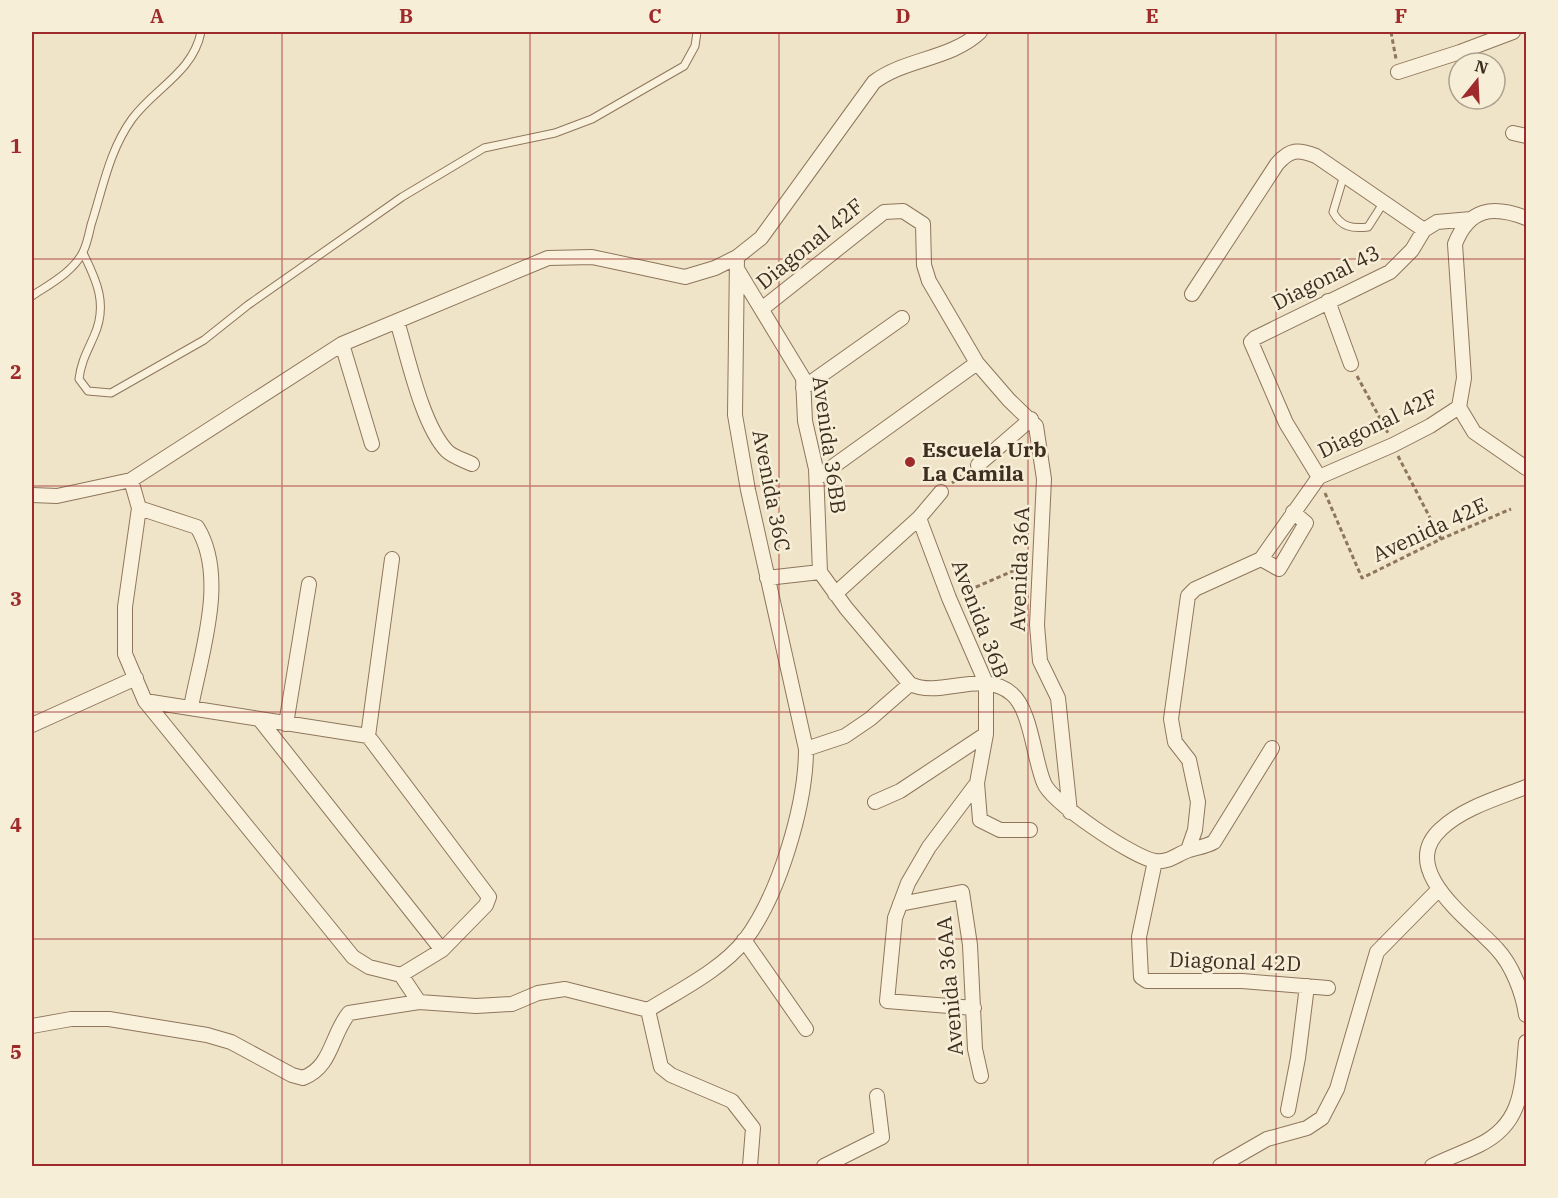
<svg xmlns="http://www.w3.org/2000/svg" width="1558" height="1198" viewBox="0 0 1558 1198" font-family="'IBM Plex Serif',serif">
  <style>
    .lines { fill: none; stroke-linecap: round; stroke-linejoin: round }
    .service-casing { stroke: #8d765c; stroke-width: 9 }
    .minor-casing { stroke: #8d765c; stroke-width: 16 }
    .path { stroke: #8d765c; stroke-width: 3; stroke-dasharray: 4.5 3; stroke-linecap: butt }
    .service { stroke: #faf1dc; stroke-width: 7 }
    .minor { stroke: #faf1dc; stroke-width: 14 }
    .grid { fill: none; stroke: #9e2a2b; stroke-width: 1.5; stroke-opacity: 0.55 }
    .poi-dot { fill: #9e2a2b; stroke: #f7eed8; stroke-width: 2 }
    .labels { text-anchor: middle; stroke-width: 5; stroke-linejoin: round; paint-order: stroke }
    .street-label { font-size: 21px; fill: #3d2e20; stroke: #f7eed8 }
    .poi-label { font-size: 21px; font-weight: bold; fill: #3d2e20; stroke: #f7eed8; text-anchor: start }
    .neatline { fill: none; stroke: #9e2a2b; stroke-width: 2 }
    .grid-label { font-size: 20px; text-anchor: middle; font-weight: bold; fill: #9e2a2b }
  </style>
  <rect width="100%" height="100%" fill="#f0e4c8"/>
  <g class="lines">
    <defs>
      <path id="service" d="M1344,175L1333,212C1341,227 1352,229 1368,227L1384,202
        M83,253C97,281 108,305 94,336C87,352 81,362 79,379L88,391L111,393L204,340L248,305L402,197L484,148L555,133L592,119L684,66L695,46L697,32
        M32,296C50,284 73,272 83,252C87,244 89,234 91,225C103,188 109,151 132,119C155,88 193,72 201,32"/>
      <path id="minor" d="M1398,72L1460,52L1513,32
        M1513,133L1526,136
        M1526,218C1493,205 1469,208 1455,244L1464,378L1459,407L1474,432L1526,468
        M737,269L803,378L805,421L816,469L820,572L846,608L910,684
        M1192,294L1277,164C1290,149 1298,149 1316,156L1424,230
        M1328,301L1351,364
        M763,308L884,212L903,211L923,224L924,265L929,281L977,363L1009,400L1036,426L1044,479L1037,625L1040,661L1058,698L1070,812
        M397,321C408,357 422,425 447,451C453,457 464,460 472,464
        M342,344L372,444
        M803,388L902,318
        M978,465L1031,419
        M1319,477L1286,423L1251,342L1255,338L1390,272L1412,250L1424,230L1437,222L1471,219
        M817,478L977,363
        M131,480L139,508L125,607V654L145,701L353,957L369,967L401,975L442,950L486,905L489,897L368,736L145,701
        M32,495L57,496L131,480L342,344L548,258L592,257L685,277L715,268L737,257
        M139,508L197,527C228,577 201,653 191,707
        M919,518L949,598L986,683V734L977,783L929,847L908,883L895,918L887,1001L974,1008
        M1261,559L1279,569L1306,523L1293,512
        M767,578L820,572
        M835,594L919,518L941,492
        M260,720L442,950
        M286,724L309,584
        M32,725L136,678
        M368,736L392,559
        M806,749L845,736L870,719L910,684C941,699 982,668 1012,694C1031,710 1034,760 1044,783C1051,802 1134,858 1155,861C1169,863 1177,854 1189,850C1199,847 1205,847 1214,842L1272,748
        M977,783L980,820L1000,830H1030
        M1526,787C1498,798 1463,808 1441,829C1396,870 1472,921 1497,949C1512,965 1523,993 1526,1015
        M875,802L900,791L986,734
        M1188,850L1195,830L1198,802L1189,760L1175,742L1171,719L1188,596L1195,589L1261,559L1319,477L1393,445L1430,426L1459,407
        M1155,861L1139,937L1141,977L1147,981H1242L1328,988
        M900,904L962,892L970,945L975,1049L981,1076
        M744,940L806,1029
        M401,975L419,1002L476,1006L512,1004L538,993L565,989L648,1010
        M648,1010C680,990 721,970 745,940C779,895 806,805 806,749L748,490L735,415L737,257L761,238L874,82C906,58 950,60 980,32
        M648,1010L661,1067L671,1075L732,1101L753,1128L750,1166
        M32,1026L71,1019H109L207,1035L231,1042L292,1075L303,1078C332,1067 331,1035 349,1013L419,1002
        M1288,1110L1298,1058L1307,986
        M824,1166L882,1137L877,1096
        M1220,1166L1267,1139L1307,1128L1322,1118L1337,1089L1377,952L1438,890
        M1432,1166C1447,1158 1463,1153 1479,1145C1523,1124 1522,1087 1526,1042"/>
    </defs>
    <!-- service casing -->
    <use href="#service" class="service-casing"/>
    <!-- minor casing -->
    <use href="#minor" class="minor-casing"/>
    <!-- path -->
    <path class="path" d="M1391,32L1396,59
      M1357,376L1388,433
      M1398,456L1441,539
      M952,483L966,473
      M1325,493L1362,578L1441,539L1511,509
      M962,593L1027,565"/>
    <!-- service -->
    <use href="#service" class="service"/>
    <!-- minor -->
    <use href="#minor" class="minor"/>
  </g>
  <!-- grid -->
  <path class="grid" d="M282,32V1166M530,32V1166M779,32V1166M1028,32V1166M1276,32V1166M32,259H1526M32,486H1526M32,712H1526M32,939H1526"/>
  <!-- markers -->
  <circle class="poi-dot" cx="910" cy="462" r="6"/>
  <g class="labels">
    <!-- street labels -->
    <g class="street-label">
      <text transform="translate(810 244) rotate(-39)" y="7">Diagonal 42F</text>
      <text transform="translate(1326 278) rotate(-27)" y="7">Diagonal 43</text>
      <text transform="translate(1378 424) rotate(-26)" y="7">Diagonal 42F</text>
      <text transform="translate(829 445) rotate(82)" y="7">Avenida 36BB</text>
      <text transform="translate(771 491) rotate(79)" y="7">Avenida 36C</text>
      <text transform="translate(1430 530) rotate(-25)" y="7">Avenida 42E</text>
      <text transform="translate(1020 569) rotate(-88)" y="7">Avenida 36A</text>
      <text transform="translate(980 619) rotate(69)" y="7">Avenida 36B</text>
      <text transform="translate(1235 962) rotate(2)" y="7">Diagonal 42D</text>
      <text transform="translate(950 986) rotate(-95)" y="7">Avenida 36AA</text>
    </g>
    <!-- poi labels -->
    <g class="poi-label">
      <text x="922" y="457">Escuela Urb<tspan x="922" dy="24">La Camila</tspan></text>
    </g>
  </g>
  <!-- border -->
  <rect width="1558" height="1198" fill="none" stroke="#f7eed8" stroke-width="66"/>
  <!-- north arrow -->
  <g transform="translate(1477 81) rotate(18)"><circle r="28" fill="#f7eed8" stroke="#ada18e" stroke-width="1.5"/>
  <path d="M0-4.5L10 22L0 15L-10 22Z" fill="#9e2a2b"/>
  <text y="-9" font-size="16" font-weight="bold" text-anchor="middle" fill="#3d2e20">N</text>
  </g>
  <rect x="33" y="33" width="1492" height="1132" class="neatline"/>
  <g class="grid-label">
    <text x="157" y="23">A</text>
    <text x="406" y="23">B</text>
    <text x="655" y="23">C</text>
    <text x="903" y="23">D</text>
    <text x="1152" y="23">E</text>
    <text x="1401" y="23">F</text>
    <text x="16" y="153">1</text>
    <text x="16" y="379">2</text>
    <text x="16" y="606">3</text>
    <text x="16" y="832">4</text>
    <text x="16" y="1059">5</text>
  </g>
</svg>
